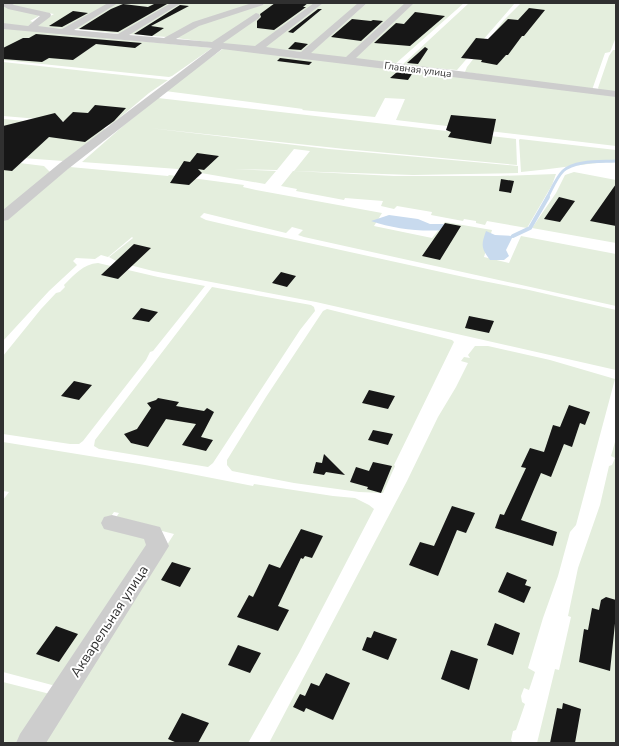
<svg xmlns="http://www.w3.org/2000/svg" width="619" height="746" viewBox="0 0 619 746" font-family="'Nunito Sans',sans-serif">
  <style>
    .green { fill: #e4eedd }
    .water { fill: #c8daee }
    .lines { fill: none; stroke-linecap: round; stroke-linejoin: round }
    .stream-far1 { stroke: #c8daee; stroke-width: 3 }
    .stream { stroke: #c8daee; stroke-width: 4 }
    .building { fill: #171717 }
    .minor { fill: #cdcdcd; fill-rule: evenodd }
    .labels { text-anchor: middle; stroke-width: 4; stroke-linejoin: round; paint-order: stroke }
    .far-street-label { font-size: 10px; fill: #303030; stroke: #fff }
    .near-street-label { font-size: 14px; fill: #303030; stroke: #fff }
  </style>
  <rect width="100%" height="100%" fill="#fff"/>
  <!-- green -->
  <path class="green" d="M10,3H112L63,29L36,27L45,19L54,14L18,8Z
    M117,3H175L121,34L71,28Z
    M180,3H257L167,37L127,34Z
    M263,3H316L254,48L176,38L197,25Z
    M322,3H361L302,52L262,49Z
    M367,3H407L347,58L309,54Z
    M413,3H464L394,65L354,59Z
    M469,3H515L457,70L402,65Z
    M521,3H616V37L610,52L605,53L592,90L465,72L467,67L504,20Z
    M3,4L38,14L39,16L30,21L33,22L27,27L3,25Z
    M3,28L212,48L172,76L169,77L3,60Z
    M224,48L616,96V146L396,120L405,99L385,98L375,117L302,110L303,109L165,91Z
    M613,50H616V93L600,91L598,88L609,56Z
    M3,62L168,80L149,93L111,125L3,116Z
    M158,98L516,139L517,165L345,149L149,128L329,149L518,166V173L413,175L294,171L310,151L294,149L277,170L233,169L276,171L265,184L178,169L82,162L123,126Z
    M3,119L95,127L106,129L63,161L9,157L3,156Z
    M520,139L616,150V161C584,164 553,169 521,172L519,140Z
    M3,161L44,166L50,172L4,211H3Z
    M70,167L168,176L169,175L244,185L243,187L256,190L382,213L374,226L432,238L445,222L492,230L484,257L509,263L521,236L616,254V306L304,237L298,235L303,230L292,227L286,233L204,213L200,217L206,220L236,227L473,279L529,290L616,310V370L316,302L153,271L118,262L109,257L133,238L132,237L108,257L101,255L95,259L76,258L73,261L77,265L49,291L3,341V221Z
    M293,171L394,176H498L556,174L552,185L527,228L487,221L485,225L476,223V221L464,219L463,221L431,215L432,212L397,206L394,209L381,206L383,201L345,198L344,200L296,191L297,189L281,186Z
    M574,172L616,180V243L532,228L556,193L565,175Z
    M98,263L158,277L205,286L153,351L150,352L146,360L83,441L79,444H70L3,434V356L41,309L56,293L60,292L65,287L64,285C74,275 83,264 98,263Z
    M212,287L311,305L314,307L315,311L300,330L213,463L208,467L99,449L94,446L95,440Z
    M327,309L452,340L454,342L394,465L395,466L383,493L359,492L294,483L232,471L227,465V460L266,397L323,311Z
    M475,346H488L550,360L615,379L576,525L570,532L558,576L543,618L528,668L535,672L529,690L524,688L521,696L522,702L525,704L516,730L513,731L511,740L513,743H269L407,481L438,417L456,387L468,363L461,361L464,357L470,358L468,355Z
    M3,442L145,465L253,486L254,484L333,496L355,498L369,505L374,509L299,653L248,743H41L174,534L115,519L119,513L114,512L104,526L148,537L151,542L57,684L52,685L3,672V500L9,492L3,491Z
    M615,442H616V743H537L555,669L559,670L571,617L568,616L578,568L600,505L609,466L612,465L615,458L611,456Z
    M3,682L50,694L19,743H3Z"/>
  <!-- water -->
  <path class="water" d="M389,215L418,219L430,224H446L445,230C421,232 394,229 371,221Z
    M486,231L495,235L513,236L506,250L509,256L504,260H490C481,248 481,245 486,231Z"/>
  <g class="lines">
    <!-- stream-far1 -->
    <path class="stream-far1" d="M547,198C552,189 556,178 563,171C575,160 601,162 616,161"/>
    <!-- stream -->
    <path class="stream" d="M513,236L530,228L548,197"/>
  </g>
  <!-- building -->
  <path class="building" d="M156,3L167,4L118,32L79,29L111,9L123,4L148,7Z
    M275,3H308L303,7H306L274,30L257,28V21L261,17L260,14Z
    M180,5L189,6L151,26L164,28L152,36L134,34Z
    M529,8L545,10L524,36H522L508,55H506L497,65L481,62L482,60L461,58L476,38L488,39L508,19L518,20Z
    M318,9H322L293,33L288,32Z
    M73,11L88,13L62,27L49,26Z
    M415,12L445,16L410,46L374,43L396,23L404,24Z
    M352,19L371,21L373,20L383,21L361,41L331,37Z
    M36,34L142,43L135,48L96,44L73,60L49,58L42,62L3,59V48L23,38H29Z
    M295,42L308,44L301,50L288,49Z
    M425,47L428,49L418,64L407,63Z
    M280,58L312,62L309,65L277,61Z
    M397,72L412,74L408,80L390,78Z
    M95,105L126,108L114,121L85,142L49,137L12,171L3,170V126L55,113L63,122L73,112L88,113Z
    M451,115L496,119L491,144L448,137L451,132L446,130Z
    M197,153L219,156L204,170L198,169L202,173L189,185L170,183L184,161L190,162Z
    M501,179L514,181L511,193L499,191Z
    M616,184V226L590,221Z
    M559,197L575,201L560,222L544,219Z
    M445,223L461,226L440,260L422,256Z
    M134,244L151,248L118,279L101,275Z
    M281,272L296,276L287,287L272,283Z
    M141,308L158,312L149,322L132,319Z
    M469,316L494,321L489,333L465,328Z
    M74,381L92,385L79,400L61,396Z
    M369,390L395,396L388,409L362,403Z
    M158,398L179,402L176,406L204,411L207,408L214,412L201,437L213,440L206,451L182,445L196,424L166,419L148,447L131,443L124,434L137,429L151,408L147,403L156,400Z
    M569,405L590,412L585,425L580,423L572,447L564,444L551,477L541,473L521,520L557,532L553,546L495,528L500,514L504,515L526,468L521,467L530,448L544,452L553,425L560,427Z
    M373,430L393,434L388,445L368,440Z
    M324,454L345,475L326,472L324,475L313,473L316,462L322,463Z
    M373,462L392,466L381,493L367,489L368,487L350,482L356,467L369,471Z
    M452,506L475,513L466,533L457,530L438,576L409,565L420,542L434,546Z
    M301,529L323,536L312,558L305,556L303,559L301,558L278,606L289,610L278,631L237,617L249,595L253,597L269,564L280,568Z
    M172,562L191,568L180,587L161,580Z
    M507,572L527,580L525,585L531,587L524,603L498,592Z
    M606,597L616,600V614L610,671L579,662L584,629L588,630L592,608L599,610L601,600Z
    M495,623L520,633L513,655L487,645Z
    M56,626L78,634L59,662L36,654Z
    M374,631L397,639L388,660L362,650L367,637L371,638Z
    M238,645L261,653L250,673L228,665Z
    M451,650L478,659L469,690L441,679Z
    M326,673L350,683L333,720L306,708L304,712L293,707L300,694L305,696L311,683L319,686Z
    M563,703L581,709L575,743H550L557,708L562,709Z
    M182,713L209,723L198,743H177L168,739Z"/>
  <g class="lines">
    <!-- minor -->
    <path class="minor" d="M3,3H11L14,5L50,13L51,15L50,17L38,26L62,29L108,3H118L74,30L118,34L171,3H181L129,35L164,38L193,22L252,3H264L263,5L199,26L176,39L212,42L256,13L259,14L260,16L259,18L223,43L255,46L314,3H323L266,47L301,52L358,3H367L311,53L346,57L405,3H414L356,58L616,91V97L222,49L68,169L8,220L3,221V210L60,163L212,48L3,29V23L28,26L40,16L8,9L3,6Z
      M112,515L160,527L169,546L46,743H16L20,734L146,545L144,539L104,529L101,523L104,517Z"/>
  </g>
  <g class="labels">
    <!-- far-street labels -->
    <g class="far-street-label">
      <text transform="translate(418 69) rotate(7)" y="4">Главная улица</text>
    </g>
    <!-- near-street labels -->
    <g class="near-street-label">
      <text transform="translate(109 621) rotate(-57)" y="5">Акварельная улица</text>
    </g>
  </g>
  <!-- border -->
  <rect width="619" height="746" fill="none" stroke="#303030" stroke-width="8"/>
</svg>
